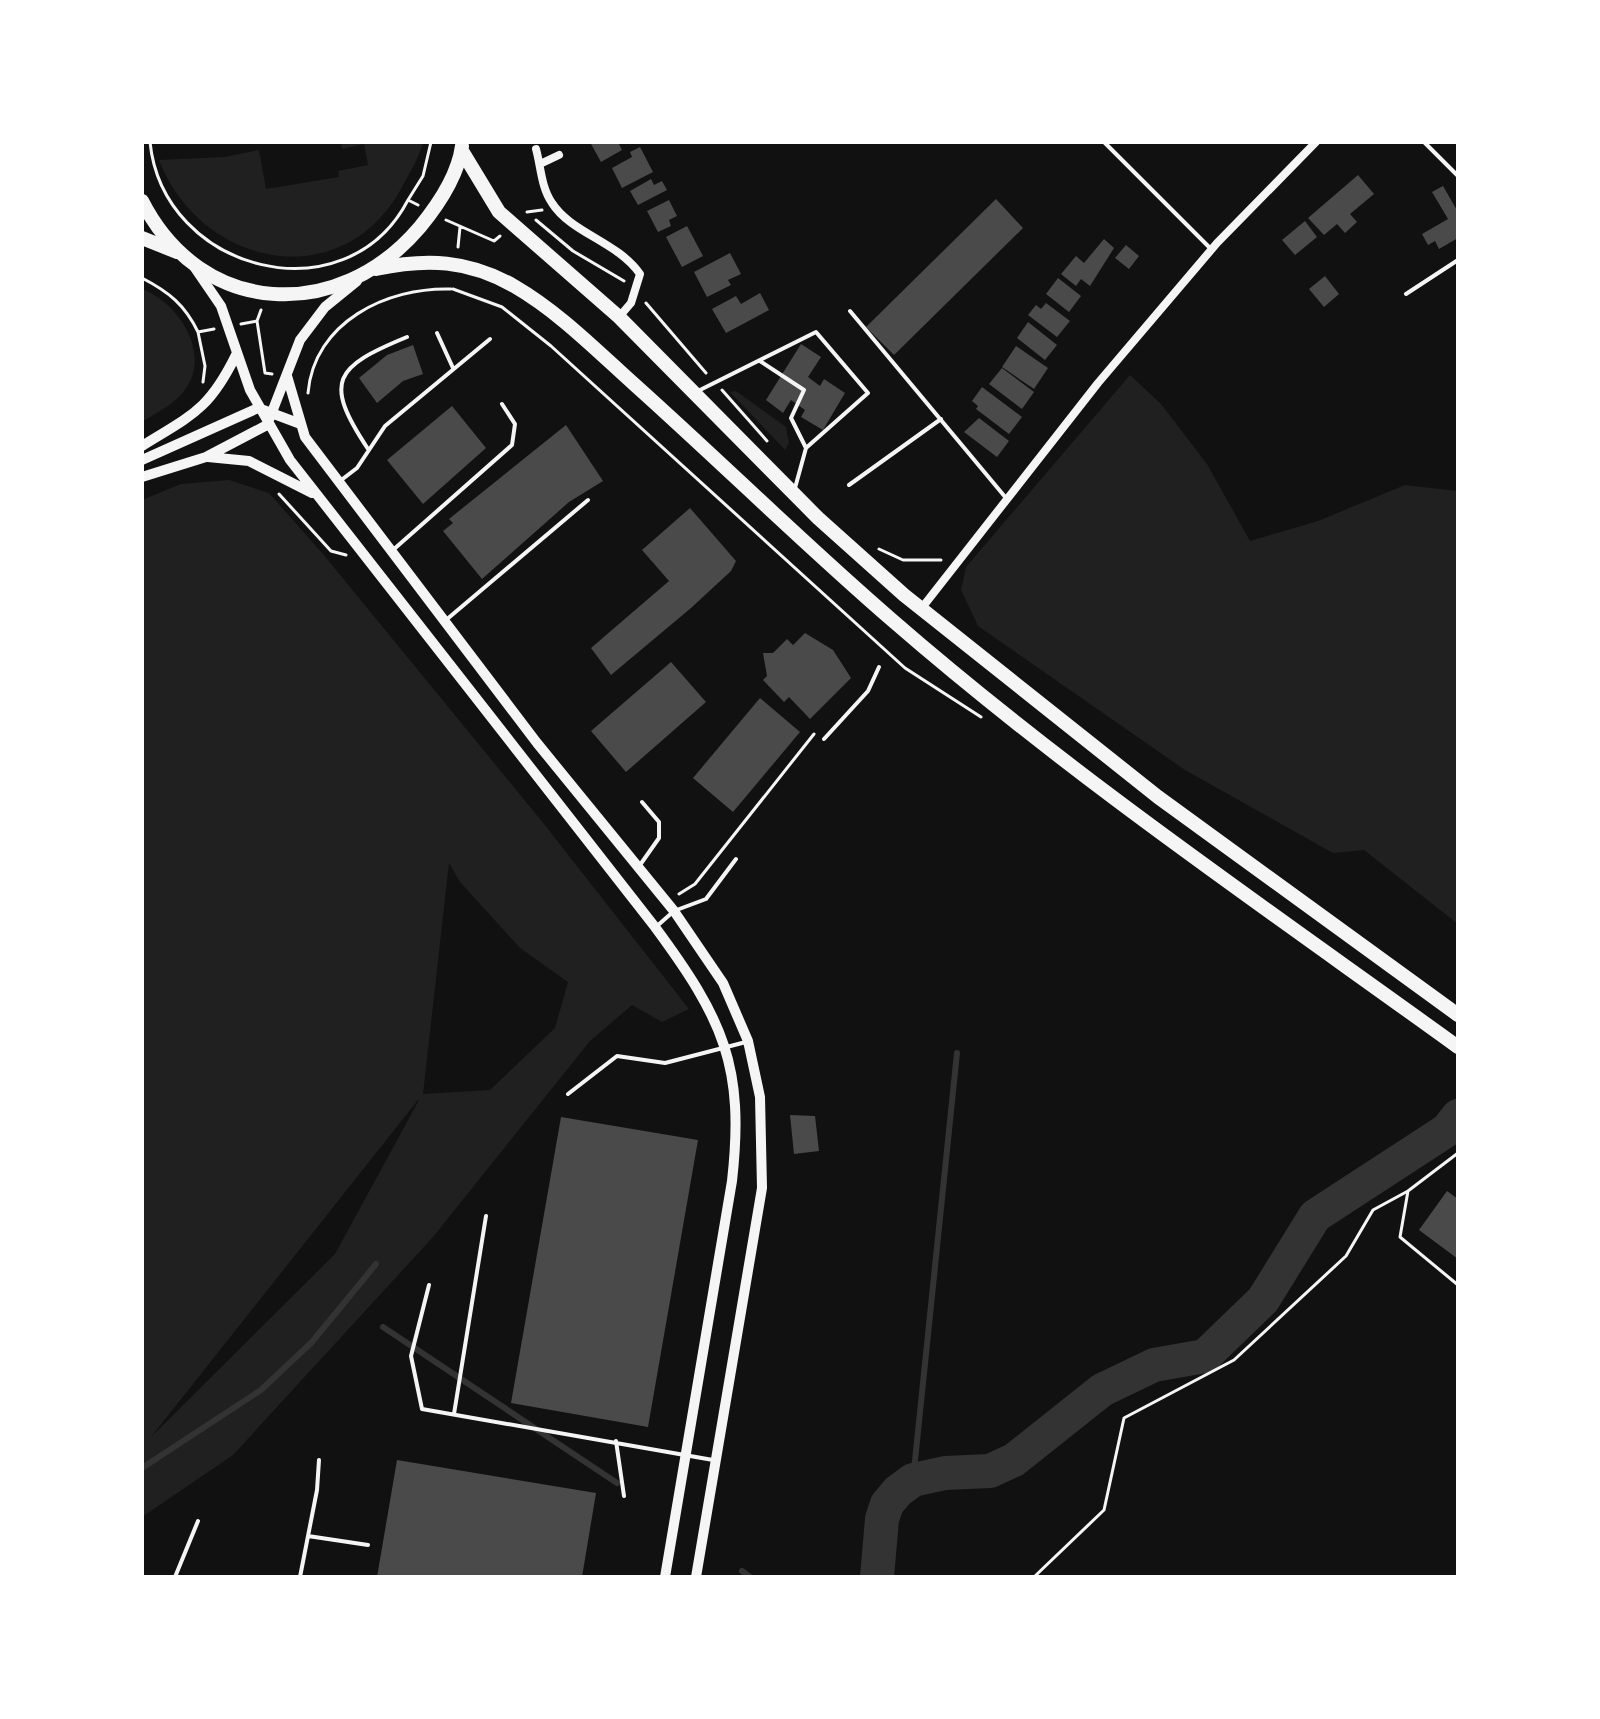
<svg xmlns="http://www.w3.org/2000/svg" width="1600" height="1719" viewBox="0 0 1600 1719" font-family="Barlow,sans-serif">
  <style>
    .green { fill: #202020; fill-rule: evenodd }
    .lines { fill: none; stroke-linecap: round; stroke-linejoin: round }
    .stream { stroke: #333; stroke-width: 6 }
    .river { stroke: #333; stroke-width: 34 }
    .building { fill: #4a4a4a }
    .path { stroke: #f5f5f5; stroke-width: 3 }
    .service { stroke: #f5f5f5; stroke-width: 4 }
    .minor { stroke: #f5f5f5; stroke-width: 8 }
    .tertiary { stroke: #f5f5f5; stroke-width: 10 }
    .trunk { stroke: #f5f5f5; stroke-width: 14 }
  </style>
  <rect width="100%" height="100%" fill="#111"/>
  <!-- green -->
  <path class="green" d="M341,142H423C419,158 410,172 402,187C343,297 201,268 159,160L225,157L259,150L266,189L339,177L338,171L368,165L364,144L342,149Z
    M142,289C177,302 210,350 187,387C177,403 158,412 142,422Z
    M1130,375L1161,404L1207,464L1250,541L1318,521L1405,485L1458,491V924L1364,850L1333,853L1185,770L978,626L961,590L966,567Z
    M736,391L786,427L789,443L785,450L730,392Z
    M229,480L269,493L323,554L544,824L689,1009L662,1022L632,1005L590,1041L433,1237L233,1455L142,1517V500L181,484ZM449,863L460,882L520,948L568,982L555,1028L490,1090L423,1094ZM419,1100L335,1254L151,1437L418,1100Z"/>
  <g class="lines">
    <!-- stream -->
    <path class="stream" d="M383,1327L617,1483
      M142,1468L261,1390L312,1342L376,1264
      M913,1480L957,1053
      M742,1571L750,1577"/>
    <!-- river -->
    <path class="river" d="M877,1577L882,1519L887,1504L898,1491L913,1480L945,1473L990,1471L1014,1460L1102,1390L1154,1365L1205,1356L1263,1300L1315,1216L1447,1130L1458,1116"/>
  </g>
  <!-- building -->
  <path class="building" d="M590,142H618L622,150L601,162Z
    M640,147L653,172L622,188L612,168L632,157L630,152Z
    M1358,175L1374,194L1350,214L1357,222L1345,233L1337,224L1324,235L1308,218Z
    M651,179L654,185L662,181L667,190L638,205L630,191Z
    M1443,186L1458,212V238L1439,249L1435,241L1428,245L1422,234L1448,219L1432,192Z
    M996,199L1023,228L894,355L866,327Z
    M669,200L677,216L669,220L671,226L658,232L647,211Z
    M1305,221L1317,237L1295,255L1282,240Z
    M687,226L703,256L682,267L666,237Z
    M1104,239L1114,248L1090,286L1081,279L1076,286L1061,274L1076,256L1084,263Z
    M1126,245L1139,256L1129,269L1115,258Z
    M730,253L741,274L728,280L731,285L707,297L694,272Z
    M1325,276L1339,294L1324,307L1309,289Z
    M1058,278L1081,296L1069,312L1046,294Z
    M760,293L769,310L726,333L712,309L736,296L741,304Z
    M1046,303L1070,321L1057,337L1028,315L1036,305L1041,309Z
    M1028,322L1057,345L1045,360L1017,338Z
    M801,344L821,357L808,377L820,386L824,379L845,393L823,430L801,417L805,410L791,400L783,413L766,400Z
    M413,345L423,374L403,381L377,403L359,378L387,355Z
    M1016,346L1048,368L1034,389L1002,367Z
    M1002,368L1034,392L1022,409L989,384Z
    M982,387L1022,417L1009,434L976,409L978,406L972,401Z
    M452,406L486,448L423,504L387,460Z
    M979,418L1009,441L997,457L964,432Z
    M566,425L603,481L569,502L482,579L443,531L453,523L449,519Z
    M690,508L736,561L731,571L691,608L611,675L591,648L669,581L642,550Z
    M805,633L833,650L851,678L810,719L789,697L784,702L763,680L767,676L763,653H773L787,639L793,645Z
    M671,662L706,702L626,772L591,731Z
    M760,698L800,732L733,812L693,778Z
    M790,1115L815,1116L819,1151L794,1154Z
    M561,1117L698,1140L648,1427L511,1403Z
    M1447,1191L1458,1199V1259L1419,1230Z
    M397,1460L596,1493L582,1577H377Z"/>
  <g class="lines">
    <!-- path -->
    <path class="path" d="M150,142C163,272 346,319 408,200L418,205
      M408,200L423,176L431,142
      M527,212L542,210
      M446,220L494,241L500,236
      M536,220L573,251L624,281
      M458,247L460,227
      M142,278C169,292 185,305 198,332L214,329
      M453,289L502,307L551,346L905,668L981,717
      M646,303L706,373
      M257,321L265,373L272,374
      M241,324L257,321L261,310
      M198,332L205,366L203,382
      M722,390L767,441
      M308,393C314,322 387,287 451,289
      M279,494L331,551L346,555
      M879,549L903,560H941
      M679,894L695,884L814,734
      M1458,1153L1408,1191L1400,1237L1458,1285
      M1034,1577L1104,1510L1124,1418L1234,1360L1346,1256L1373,1210L1408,1191"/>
    <!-- service -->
    <path class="service" d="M1104,142L1210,248
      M1424,142L1458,176
      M1406,294L1458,260
      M850,311L1006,498
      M437,333L453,368
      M760,361L804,390L791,418L806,448
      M698,391L816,332L868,393L806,448L795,488
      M368,449C323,381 334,367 407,337
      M340,481L357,468L385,426L490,339
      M849,485L941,419
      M393,550L512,445L515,424L502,404
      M446,620L588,500
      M824,739L868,691L879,667
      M640,865L659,838V822L642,802
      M657,926L674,911L706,899L736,859
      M568,1094L617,1056L665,1063L746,1042
      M429,1285L411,1356L422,1409L713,1460
      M454,1414L486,1216
      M616,1441L624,1496
      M308,1536L368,1545
      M175,1577L198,1521
      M300,1577L317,1490L319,1460"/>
    <!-- minor -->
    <path class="minor" d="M536,149C541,167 541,187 552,203C571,233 618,242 640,274L631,303L619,317
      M540,164L559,155
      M921,609L1098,383L1217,243L1316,142"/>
    <!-- tertiary -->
    <path class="tertiary" d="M195,268L221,306L250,390L290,460L655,927C723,1019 745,1066 732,1181L665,1577
      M287,376L305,437L537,743L674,911L723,983L748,1041L760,1097L762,1188L696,1577
      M142,446C192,415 209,410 236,355
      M208,457L249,461L312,493
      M142,460L258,408L298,423
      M142,477L206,457L267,425L300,340L325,307L357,281"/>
    <!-- trunk -->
    <path class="trunk" d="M462,151L499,212L619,317L818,518L904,595L1158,797L1458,1015
      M142,201C201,317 338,324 420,227C438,205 458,176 462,146
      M142,238L177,252
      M376,269C427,258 468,260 514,286C559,312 597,351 635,385C722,463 804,544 892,620C1070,775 1267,909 1458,1047"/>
  </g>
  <!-- border -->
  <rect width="1600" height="1719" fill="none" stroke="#ffffff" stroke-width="288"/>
</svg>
